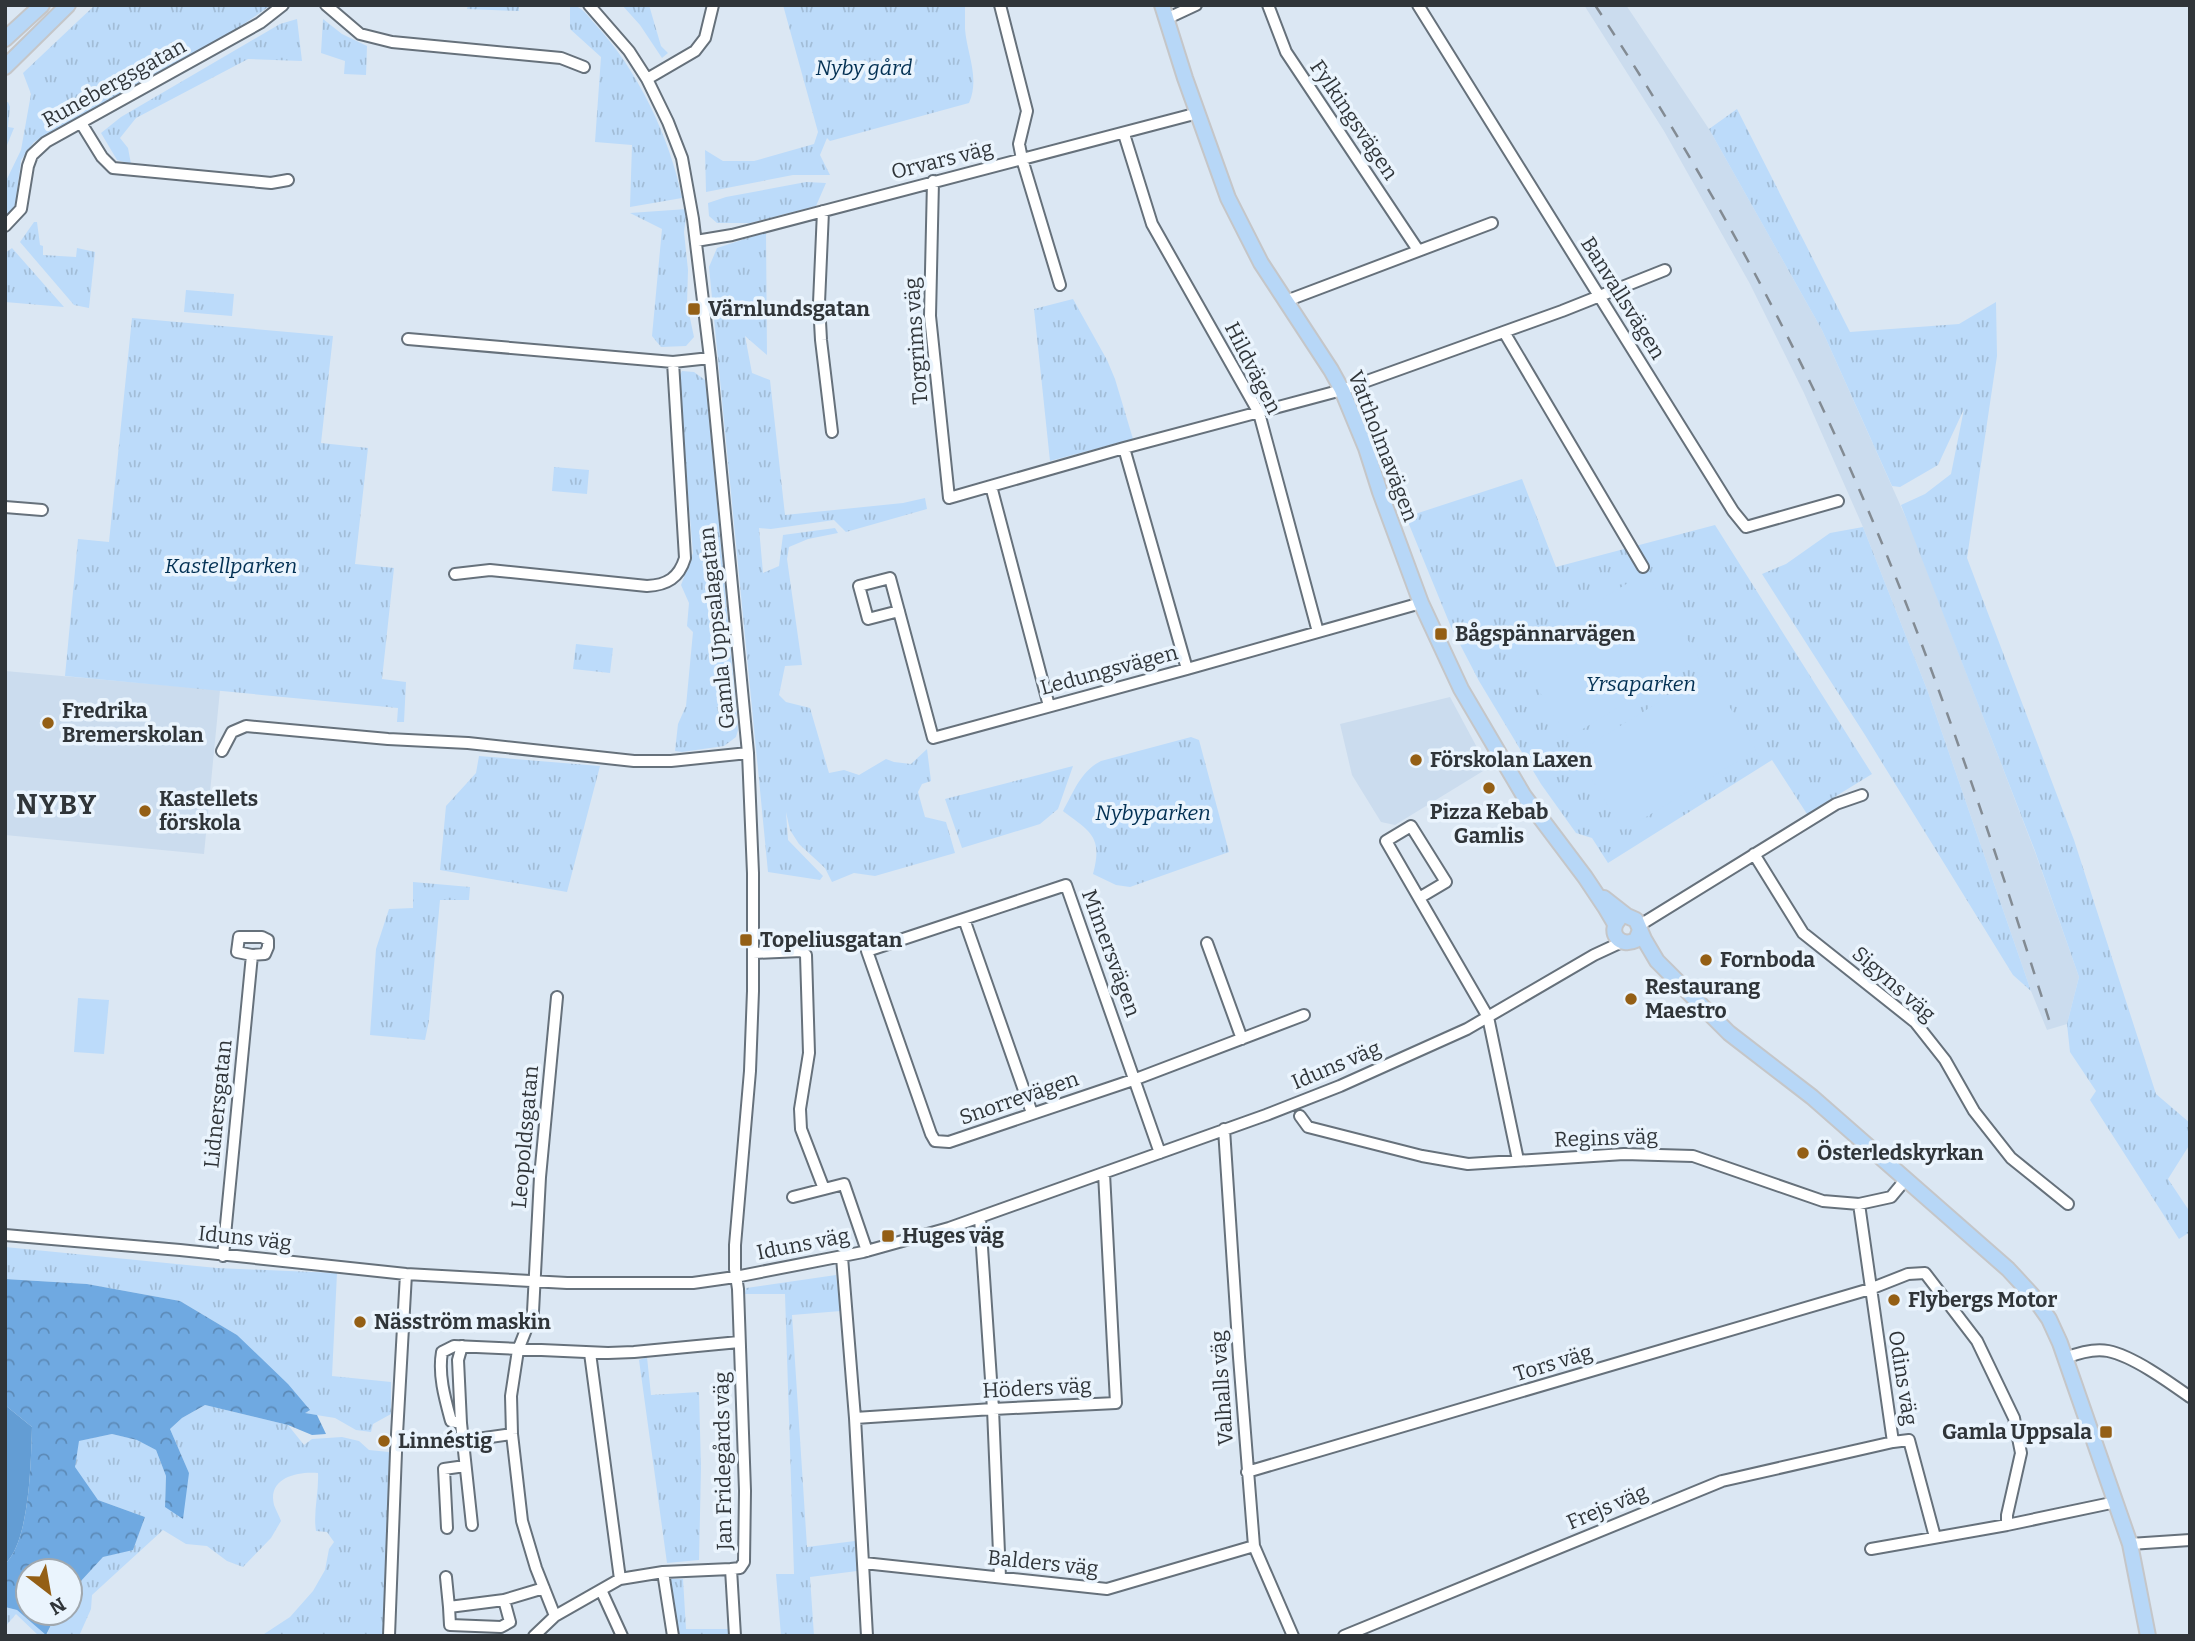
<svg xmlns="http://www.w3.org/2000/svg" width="2195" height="1641" viewBox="0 0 2195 1641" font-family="Bitter,serif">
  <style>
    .built { fill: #cbdcee }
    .grass { fill: url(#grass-tufts) }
    .forest { fill: url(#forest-crowns) }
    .pitch { fill: #bcdbfa }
    .water { fill: #639dd4 }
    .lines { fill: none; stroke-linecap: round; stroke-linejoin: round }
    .minor-casing { stroke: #66717b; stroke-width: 14 }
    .major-casing { stroke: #c5c6c8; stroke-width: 18 }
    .minor { stroke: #fff; stroke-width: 10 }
    .major { stroke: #b7d7f7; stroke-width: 14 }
    .rail { stroke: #838b93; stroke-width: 2.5; stroke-dasharray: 12 12; stroke-linecap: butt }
    .poi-dot { fill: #945f15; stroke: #eaf4fd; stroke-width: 2.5 }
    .labels { text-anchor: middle; stroke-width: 7; stroke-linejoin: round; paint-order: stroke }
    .park-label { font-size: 21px; font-style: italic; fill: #023053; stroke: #eaf4fd }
    .street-label { font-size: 21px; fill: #303539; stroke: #eaf4fd }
    .poi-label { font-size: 21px; font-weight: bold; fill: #303539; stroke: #eaf4fd; text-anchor: start }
    .district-label { font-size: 28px; font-weight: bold; letter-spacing: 2px; fill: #303539; stroke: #eaf4fd }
  </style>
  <defs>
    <pattern id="grass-tufts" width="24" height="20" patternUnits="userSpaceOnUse" patternTransform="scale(1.75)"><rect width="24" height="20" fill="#bcdbfa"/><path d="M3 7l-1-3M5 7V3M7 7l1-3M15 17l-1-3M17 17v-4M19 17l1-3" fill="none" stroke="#a2bdd7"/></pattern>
    <pattern id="forest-crowns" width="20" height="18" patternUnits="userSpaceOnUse" patternTransform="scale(1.75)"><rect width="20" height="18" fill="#6fa9e1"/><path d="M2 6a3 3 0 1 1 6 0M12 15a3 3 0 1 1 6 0" fill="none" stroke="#5c8ab7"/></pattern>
  </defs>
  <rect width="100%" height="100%" fill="#dbe7f3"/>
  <!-- built -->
  <path class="built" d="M1584,5H1626L1709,129L1822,330L1911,529L2035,852L2079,977L2067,1024L2047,1030L2031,991L1928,692L1863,527L1804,393L1750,284L1664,131Z
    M5,671L220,690L204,854L5,835Z
    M1450,697L1488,768L1395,825L1381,822L1352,775L1340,724Z"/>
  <!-- grass -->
  <path class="grass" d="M95,5H271L231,33L34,142L21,160L15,208L5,218V183L21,150L31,94L23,73Z
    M468,5H519V11L467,9Z
    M570,5C581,5 588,16 595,24C637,69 670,137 682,198L630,207L632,145L595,142L601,57L570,29Z
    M622,5H649L661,46L668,53L662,58L640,25Z
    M783,5H965C965,13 965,21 965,29C967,54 980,78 969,103L830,141L827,138L820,155L830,175H793L706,192L705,150L723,161H754L814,144L818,132Z
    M297,19L302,61L248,59L136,118L120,138L128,148L131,164L117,160L101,133L121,117L280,24Z
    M323,19L342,34L367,46L366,75L344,74L345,61L321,53Z
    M8,102L10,107L8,127L14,128L5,150V103Z
    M1737,109L1850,332L1959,324L1996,302L1997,356L1967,558L2074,840L2156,1094L2190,1123V1144L2168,1179L2190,1212V1232L2179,1239L2090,1100L2096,1091L2070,1052L2067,1024L2079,977L2035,851L1901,505L1925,494L1951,474L1964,409L1938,465L1900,487L1892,486L1822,330L1709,129Z
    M806,182L826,183L816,206L750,223H717L709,216L708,203L726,197Z
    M687,209L684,232L688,270L687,304L694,337L686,346L661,347L652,336L662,229L630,213Z
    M34,222H37L40,245L43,246V255L76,257L77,248L95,252L89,308L74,305L20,242Z
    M766,232L767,355L745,336L752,373L770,380L785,515L903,503L925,498L927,509L846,532L834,520L771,529L759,528L763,573L779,566L783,535L835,528L838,533L808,539L789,547L787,559L802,665L785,666L779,695L786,702L810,708L829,773L844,770L859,775L886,759L894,762L911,764L927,749L931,781L922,784L918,792L925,817L946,822L955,853L875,876L854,873L832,882L825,868L799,844L790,830L786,812L788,840L823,876L820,880L768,872L709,267L717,248Z
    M12,248L64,307L5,302V253Z
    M186,290L234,294L232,316L184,312Z
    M1073,299L1107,360L1115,379L1133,439L1050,461L1034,309Z
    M132,318L333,336L321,443L368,448L355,564L394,568L382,679L406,682L404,722H397L398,708L65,676L78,539L109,542Z
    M682,371L694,372L705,380L707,394L738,730L736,737L724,746L682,752L675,751L678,724L686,706L693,632L687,626L689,603L681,585L693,553L678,379Z
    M554,467L589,470L587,494L552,491Z
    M1522,479L1556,567L1715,525L1872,774L1807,814L1772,760L1608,863L1592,838L1576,833L1541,784L1479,681L1451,627L1406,517Z
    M1863,527L1928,692L2031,991L2013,975L1865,735L1762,574L1786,564L1830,533Z
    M576,644L613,648L610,673L573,669Z
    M1191,737L1199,740L1229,852L1130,887L1116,885L1093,874C1103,837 1091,832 1063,811C1074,791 1081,771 1101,761Z
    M479,756L600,766L567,892L440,870L446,806L476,773Z
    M1073,766L1058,809L1040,824L962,848L945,799Z
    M413,882L470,887L469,900H440L429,1020L425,1040L370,1035L376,949L389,909L413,908Z
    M5,1247L217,1268L337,1273L332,1376L391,1382V1414L373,1424L371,1432L356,1430L335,1418L304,1413L237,1335L180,1301L87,1284L5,1279Z
    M836,1275L841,1311L792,1315L807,1547L855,1541L857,1571L810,1577L814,1636H781L776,1574H794L785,1294H745L746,1288Z
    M647,1357L651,1395L699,1392L701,1468L699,1560L667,1563L639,1360Z
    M205,1405L288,1425L304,1445L312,1439L342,1437L359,1441L369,1450L389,1452L396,1571L393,1636H261L290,1617L313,1591L325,1570L329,1549L334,1542L327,1532L316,1531C313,1512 319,1493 318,1473C299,1471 267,1477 274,1505C276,1510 279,1516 281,1521L271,1538L243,1567L227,1561L207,1546L186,1544L163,1530L92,1595L91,1609L79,1636H39L16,1614L5,1627V1607L17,1610L47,1634L57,1613H70V1593L103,1557L133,1549L145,1517L98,1500L74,1467L78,1441L112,1434L138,1440L156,1450L166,1476L165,1507L189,1473L170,1429L182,1418Z
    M669,1579H683L686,1629H729L730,1636H677Z"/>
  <!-- forest -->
  <path class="forest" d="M5,1279L87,1284L180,1301L237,1335L288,1384L310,1410L305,1413L317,1415L326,1434L312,1435L288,1425L205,1405L182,1418L170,1429L189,1473L183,1519L165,1507L166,1476L156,1450L137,1440L112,1434L79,1441L75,1467L98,1500L145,1517L133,1550L103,1557L70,1593V1571H28V1613H57L46,1635L17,1610L5,1607V1564C30,1541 31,1461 32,1427L5,1405Z"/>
  <!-- pitch -->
  <path class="pitch" d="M1646,572L1699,658L1568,738L1515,652Z
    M1708,672L1756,750L1623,831L1576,753Z
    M78,998L109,1000L104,1054L74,1052Z"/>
  <!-- water -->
  <path class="water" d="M5,1405L32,1427C31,1461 30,1541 5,1564Z"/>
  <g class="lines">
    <defs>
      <path id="minor" d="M326,5L360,34L392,42L561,58L584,67
        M589,5L629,51L647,79L668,122L682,158L693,219L710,358L748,753L753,873V991L750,1071L735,1245V1269L738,1289L745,1491L744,1562L740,1568L731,1569L735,1636
        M1000,5L1027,111L1019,144L1022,159L1060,285
        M1268,5L1286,52L1418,250
        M1418,5L1733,511L1746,527L1838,501
        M1166,19L1196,5
        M647,79L695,51L705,38L713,5
        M81,123L102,157L113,168L271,183L288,180
        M1124,134L1152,224L1259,413L1318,632
        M933,181L930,316L949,498L1124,448L1342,390L1562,311L1665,270
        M823,211L819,303L821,340L832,432
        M5,226L21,209L28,166L32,155L46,142L260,23L283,5
        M696,241L732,235L1198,113
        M1286,301L1492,223
        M1504,332L1643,567
        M408,339L673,362L710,358
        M1124,448L1187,669
        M991,486L1049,706
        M5,507L42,510
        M455,574L490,570L647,586C667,585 679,578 685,558L673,362
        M899,611L868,619L859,586L890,578L933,738L1187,669L1421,603
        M222,751L232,732L246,726L388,739L468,743L634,761H671L748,753
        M1754,854L1803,933L1915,1022L1945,1060L1974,1111L2011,1158L2068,1204
        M1419,898L1386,841L1411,826L1446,882L1419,898L1488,1017L1518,1160
        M964,919L1032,1113
        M1640,925L1836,804L1862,795
        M1207,943L1242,1039
        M753,953L802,951L806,955L809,1053L800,1109L801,1129L824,1189
        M1300,1116L1308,1127L1422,1156L1468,1164L1624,1154L1693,1156L1823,1201L1859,1204L1891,1197L1906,1179
        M1224,1129L1239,1357L1254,1546L1293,1636
        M1160,1153L1066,885L867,951L931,1134L935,1141L949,1142L1136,1079L1304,1015
        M793,1197L844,1184L867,1251
        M1859,1204L1893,1442L1909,1440L1935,1537
        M980,1218L993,1409L1000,1577
        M5,1235L180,1250L406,1274L567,1283H693L735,1277L863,1252L949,1228L1266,1115L1340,1086L1467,1029L1594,955L1622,942
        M223,1256L252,955L237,952L239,937H262L268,940V947L265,954L252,955
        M842,1257L855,1418L867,1636
        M462,1346L458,1360L461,1423L472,1525
        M590,1353L620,1579
        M2065,1358C2078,1353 2094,1348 2108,1351C2133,1356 2169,1382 2190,1397
        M855,1418L993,1409L1116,1403L1104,1173
        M461,1423L451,1421C445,1399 438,1375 442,1352L454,1346L608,1353L634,1352L739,1342
        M442,1444L512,1434
        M1247,1472L1870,1289L1908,1274L1925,1273L1977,1341L2014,1418L2021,1453L2007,1515V1525
        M447,1528L444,1469L465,1466
        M2130,1544L2190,1540
        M1871,1549L2007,1525L2116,1502
        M864,1563L1107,1589L1254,1546
        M663,1572L673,1636
        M446,1577L449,1607
        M601,1590L622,1636
        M504,1600L510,1622L501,1627L450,1625L449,1607L504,1600L544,1588
        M555,1616L536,1568L522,1521L512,1434L511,1396L518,1350L533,1312L540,1177L557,997
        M389,1636L396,1452L406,1274
        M534,1636L555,1616L620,1579L663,1572L731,1569
        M1344,1636L1722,1481L1893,1442"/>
      <path id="major" d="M1162,5L1185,78L1228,198L1261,263L1331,370L1342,390L1366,448L1380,492L1421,603L1461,689L1524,796L1585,877L1605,907L1615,924
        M5,39L42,5
        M5,67L68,5
        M1604,898L1627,916L1636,920L1644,939L1657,961L1729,1033L1812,1097L2008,1269L2032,1295L2049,1319L2060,1343L2130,1544L2148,1636
        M1619,919C1607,933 1620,948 1636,940L1640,930"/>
    </defs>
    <!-- minor casing -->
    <use href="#minor" class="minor-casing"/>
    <!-- major casing -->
    <use href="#major" class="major-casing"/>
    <!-- minor -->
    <use href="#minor" class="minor"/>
    <!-- major -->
    <use href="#major" class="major"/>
    <!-- rail -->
    <path class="rail" d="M1595,5C1675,127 1747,252 1810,382C1910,588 1982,808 2051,1026"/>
  </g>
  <!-- markers -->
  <g class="poi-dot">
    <rect x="687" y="302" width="14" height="14" rx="3.5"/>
    <rect x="1434" y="627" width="14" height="14" rx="3.5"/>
    <circle cx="48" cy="723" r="7"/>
    <circle cx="1416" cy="760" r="7"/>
    <circle cx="1489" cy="788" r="7"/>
    <circle cx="145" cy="811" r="7"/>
    <rect x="739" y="933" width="14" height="14" rx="3.5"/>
    <circle cx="1706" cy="960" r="7"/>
    <circle cx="1631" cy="999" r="7"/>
    <circle cx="1803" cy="1153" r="7"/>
    <rect x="881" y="1229" width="14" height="14" rx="3.5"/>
    <circle cx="1894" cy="1300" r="7"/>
    <circle cx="360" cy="1322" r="7"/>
    <rect x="2099" y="1425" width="14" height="14" rx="3.5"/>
    <circle cx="384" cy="1441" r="7"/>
  </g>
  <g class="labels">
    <!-- park labels -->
    <g class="park-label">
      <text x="864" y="75">Nyby gård</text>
      <text x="231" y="573">Kastellparken</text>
      <text x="1641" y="691">Yrsaparken</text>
      <text x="1153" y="820">Nybyparken</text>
    </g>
    <!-- street labels -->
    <g class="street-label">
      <text transform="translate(114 83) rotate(-29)" y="7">Runebergsgatan</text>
      <text transform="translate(1354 120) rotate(56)" y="7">Fylkingsvägen</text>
      <text transform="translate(942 160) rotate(-14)" y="7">Orvars väg</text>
      <text transform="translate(1623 298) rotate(58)" y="7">Banvallsvägen</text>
      <text transform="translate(916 341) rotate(-94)" y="7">Torgrims väg</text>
      <text transform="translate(1253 368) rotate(63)" y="7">Hildvägen</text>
      <text transform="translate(1383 446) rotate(69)" y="7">Vattholmavägen</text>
      <text transform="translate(717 628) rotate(-96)" y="7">Gamla Uppsalagatan</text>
      <text transform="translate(1109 670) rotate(-15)" y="7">Ledungsvägen</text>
      <text transform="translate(1111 953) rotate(70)" y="7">Mimersvägen</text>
      <text transform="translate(1894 984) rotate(41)" y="7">Sigyns väg</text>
      <text transform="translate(1336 1065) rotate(-23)" y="7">Iduns väg</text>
      <text transform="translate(1019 1098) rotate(-19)" y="7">Snorrevägen</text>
      <text transform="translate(218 1104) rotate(-84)" y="7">Lidnersgatan</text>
      <text transform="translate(525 1137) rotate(-85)" y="7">Leopoldsgatan</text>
      <text transform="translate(1606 1138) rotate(-2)" y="7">Regins väg</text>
      <text transform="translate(245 1238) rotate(6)" y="7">Iduns väg</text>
      <text transform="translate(803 1244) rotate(-11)" y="7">Iduns väg</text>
      <text transform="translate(1553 1363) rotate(-17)" y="7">Tors väg</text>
      <text transform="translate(1903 1378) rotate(81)" y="7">Odins väg</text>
      <text transform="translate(1037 1388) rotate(-3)" y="7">Höders väg</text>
      <text transform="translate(1222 1388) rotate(-94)" y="7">Valhalls väg</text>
      <text transform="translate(723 1461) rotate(-91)" y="7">Jan Fridegårds väg</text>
      <text transform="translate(1607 1507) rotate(-23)" y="7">Frejs väg</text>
      <text transform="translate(1043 1563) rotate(6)" y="7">Balders väg</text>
    </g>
    <!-- poi labels -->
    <g class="poi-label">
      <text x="708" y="316">Värnlundsgatan</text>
      <text x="1455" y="641">Bågspännarvägen</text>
      <text x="62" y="718">Fredrika<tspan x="62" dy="24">Bremerskolan</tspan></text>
      <text x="1430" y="767">Förskolan Laxen</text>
      <text x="159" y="806">Kastellets<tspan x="159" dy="24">förskola</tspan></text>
      <text x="1489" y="819" text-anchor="middle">Pizza Kebab<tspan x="1489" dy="24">Gamlis</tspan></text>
      <text x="760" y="947">Topeliusgatan</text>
      <text x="1720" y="967">Fornboda</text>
      <text x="1645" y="994">Restaurang<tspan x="1645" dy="24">Maestro</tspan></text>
      <text x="1817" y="1160">Österledskyrkan</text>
      <text x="902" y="1243">Huges väg</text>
      <text x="1908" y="1307">Flybergs Motor</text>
      <text x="374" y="1329">Näsström maskin</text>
      <text x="2092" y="1439" text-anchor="end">Gamla Uppsala</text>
      <text x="398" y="1448">Linnéstig</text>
    </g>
    <!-- district labels -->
    <g class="district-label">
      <text x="57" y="814">NYBY</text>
    </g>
  </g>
  <!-- border -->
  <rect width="2195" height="1641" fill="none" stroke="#303539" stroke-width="14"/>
  <!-- north arrow -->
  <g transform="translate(49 1592) rotate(149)"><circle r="33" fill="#eaf4fd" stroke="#a0a8af" stroke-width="2"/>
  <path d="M0-5L12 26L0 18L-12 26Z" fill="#945f15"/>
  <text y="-10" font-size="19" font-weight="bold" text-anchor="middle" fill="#303539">N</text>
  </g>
</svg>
